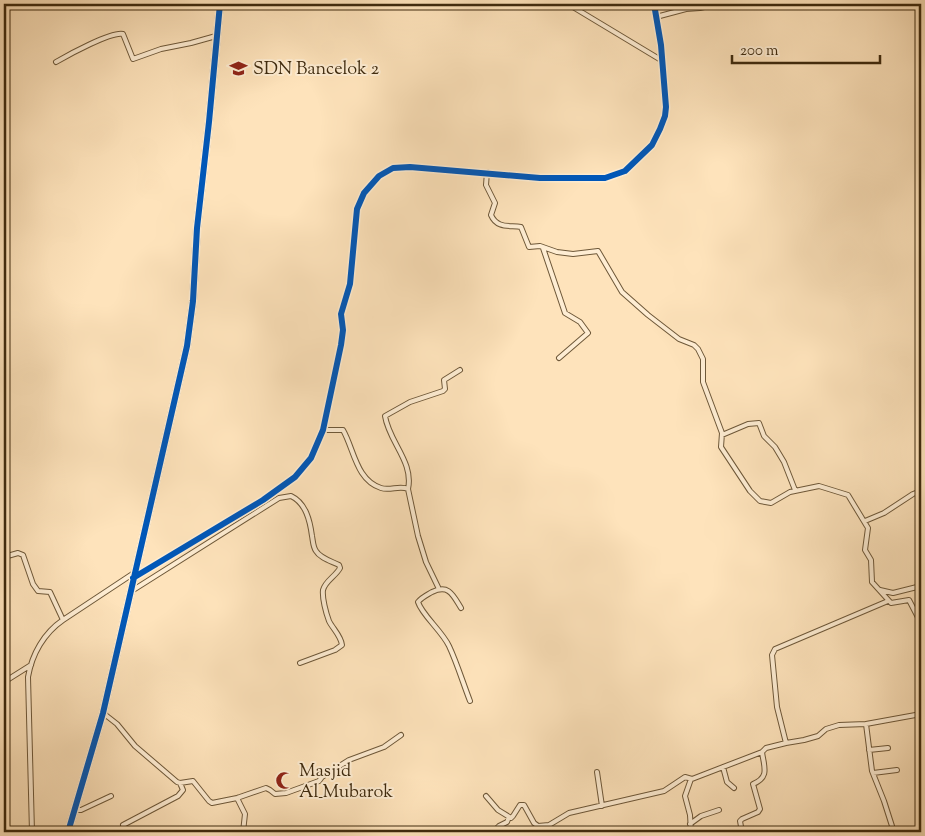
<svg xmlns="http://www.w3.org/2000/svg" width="925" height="836" viewBox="0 0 925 836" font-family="'Sorts Mill Goudy',serif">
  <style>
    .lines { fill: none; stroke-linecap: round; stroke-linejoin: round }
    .street-casing { stroke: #6e5839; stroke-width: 6 }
    .secondary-casing { stroke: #3e2a0e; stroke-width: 8 }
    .street { stroke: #feedd3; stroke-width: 4 }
    .secondary { stroke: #feedd3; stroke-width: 5.5 }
    .cycleway-casing { stroke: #feedd3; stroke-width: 9 }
    .cycleway { stroke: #0057b8; stroke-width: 6 }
    .labels { text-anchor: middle; stroke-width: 4; stroke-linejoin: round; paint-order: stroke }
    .poi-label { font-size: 18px; fill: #3e2a0e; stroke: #feedd3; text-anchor: start }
  </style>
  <rect width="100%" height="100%" fill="#fee3bb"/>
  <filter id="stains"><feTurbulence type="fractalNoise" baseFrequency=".004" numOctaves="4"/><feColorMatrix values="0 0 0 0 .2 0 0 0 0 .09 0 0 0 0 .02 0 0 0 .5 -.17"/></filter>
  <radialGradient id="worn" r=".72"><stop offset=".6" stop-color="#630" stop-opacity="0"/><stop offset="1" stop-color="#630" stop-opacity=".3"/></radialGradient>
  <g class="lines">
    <defs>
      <path id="street" d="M568,4L661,60
        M656,17L686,9L700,8L717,4
        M56,62C68,55 112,31 123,34L133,59L161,49L191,43L216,36
        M487,172L486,185L495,203L491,215C497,229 510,225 521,227L529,247L540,246L557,252L573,254L598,251L622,292L648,315L679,339L694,345L698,349L703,359V382L722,433L721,447L750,491L760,501L771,503L790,492L819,486L848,495L868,528L865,550L871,560L872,582L891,603L909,600L921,623
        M543,248L565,313L580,322L588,333L559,358
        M323,430H343C354,449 356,480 381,488C390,491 400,485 408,489L418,536L426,562L439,589
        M722,435L748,424L759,423L764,436L775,447L784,462L795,490
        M408,489C414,462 389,442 385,416L410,402L443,391L445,389L444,380L460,370
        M865,521L884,513L913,494L921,491
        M4,557L18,553L23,555L33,584L38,591L50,592L63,620L134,573
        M135,577L263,500L295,477L311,458L323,430L341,345L343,330L341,314L350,284L357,209L364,193L379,176L393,168L410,167L540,178H605L625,171L652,145L660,129L665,116L666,107L661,45L654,4
        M880,590L893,593L921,586
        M130,592L279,498L291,496C306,503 310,521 312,536C313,541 313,547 316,551C320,558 331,561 339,565L340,568C336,576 325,581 323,590C322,598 326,613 329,621C333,629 341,636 342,645L335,650L300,663
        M461,608C453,595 449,584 432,592C427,595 422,597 418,602C422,615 442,631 449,646C457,663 463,683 470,701
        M4,682L31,665
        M103,713L117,724L135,746L177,782L180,783L193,781L209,801L212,803L237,798L266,788L270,790L275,794L286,793L319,781L322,777L349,760L384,747L401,735
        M866,724L921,714
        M786,743L804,740L818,736L826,729L839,725L866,724L872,771L884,801L892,826
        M869,750L888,748
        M723,767L727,782L734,788
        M597,772L602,806
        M873,773L897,770
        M486,796L498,810L511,818L513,816L520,805H524L534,823L538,826L549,825L569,813L664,791L685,777L692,779L762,752
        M237,798L245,814L243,832
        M75,810H81L111,796
        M690,824L701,816L719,810
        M123,825L178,796L183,790L180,783
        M32,832L28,677C32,654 44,633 63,620
        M493,832L499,826L507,822L509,817
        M691,832L690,815L685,796L691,779
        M742,832L740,821L742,819L758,812L760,809L753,784C770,777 764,767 762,752L766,748L786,743L777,707L772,655L775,649L888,601"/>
      <path id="secondary" d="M68,832L103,713L187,346L193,301L197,228L209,122L220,4"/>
    </defs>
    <!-- street casing -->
    <use href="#street" class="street-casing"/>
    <!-- secondary casing -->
    <use href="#secondary" class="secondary-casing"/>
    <!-- street -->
    <use href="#street" class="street"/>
    <!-- secondary -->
    <use href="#secondary" class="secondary"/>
    <defs>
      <path id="cycleway" d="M133,578L263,500L295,477L311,458L323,430L341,345L343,330L341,314L350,284L357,209L364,193L379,176L393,168L410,167L540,178H605L625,171L652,145L660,129L665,116L666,107L661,45L654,4
        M68,832L103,713L187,346L193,301L197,228L209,122L220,4"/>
    </defs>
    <!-- cycleway casing -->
    <use href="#cycleway" class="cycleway-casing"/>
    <!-- cycleway -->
    <use href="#cycleway" class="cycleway"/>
  </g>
  <!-- icons -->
  <defs>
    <symbol id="school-bare" viewBox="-9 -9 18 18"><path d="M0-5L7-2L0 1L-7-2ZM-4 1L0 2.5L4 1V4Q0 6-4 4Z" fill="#8f2418" stroke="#feedd3" stroke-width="2.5" paint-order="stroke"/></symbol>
    <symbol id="mosque-bare" viewBox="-9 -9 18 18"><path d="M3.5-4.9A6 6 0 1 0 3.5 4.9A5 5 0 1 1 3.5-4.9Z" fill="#8f2418" stroke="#feedd3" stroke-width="2.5" paint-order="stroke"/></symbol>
  </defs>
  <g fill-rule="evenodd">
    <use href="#school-bare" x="226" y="56" width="25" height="25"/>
    <use href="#mosque-bare" x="272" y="768" width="25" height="25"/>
  </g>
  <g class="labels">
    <!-- poi labels -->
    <g class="poi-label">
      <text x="253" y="74">SDN Bancelok 2</text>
      <text x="299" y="776">Masjid<tspan x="299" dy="21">Al_Mubarok</tspan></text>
    </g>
  </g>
  <!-- margin -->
  <rect width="925" height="836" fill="none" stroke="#fee3bb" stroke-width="20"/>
  <rect x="5" y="5" width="915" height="826" fill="none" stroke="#3e2a0e" stroke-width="2.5"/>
  <rect x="10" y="10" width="905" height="816" fill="none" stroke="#3e2a0e"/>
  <!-- scale -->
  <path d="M732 55v8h148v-8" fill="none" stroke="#3e2a0e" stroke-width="2.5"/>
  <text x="740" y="55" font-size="15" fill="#3e2a0e" stroke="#feedd3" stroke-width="4" paint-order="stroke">200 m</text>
  <rect width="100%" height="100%" filter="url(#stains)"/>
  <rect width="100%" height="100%" fill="url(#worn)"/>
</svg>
